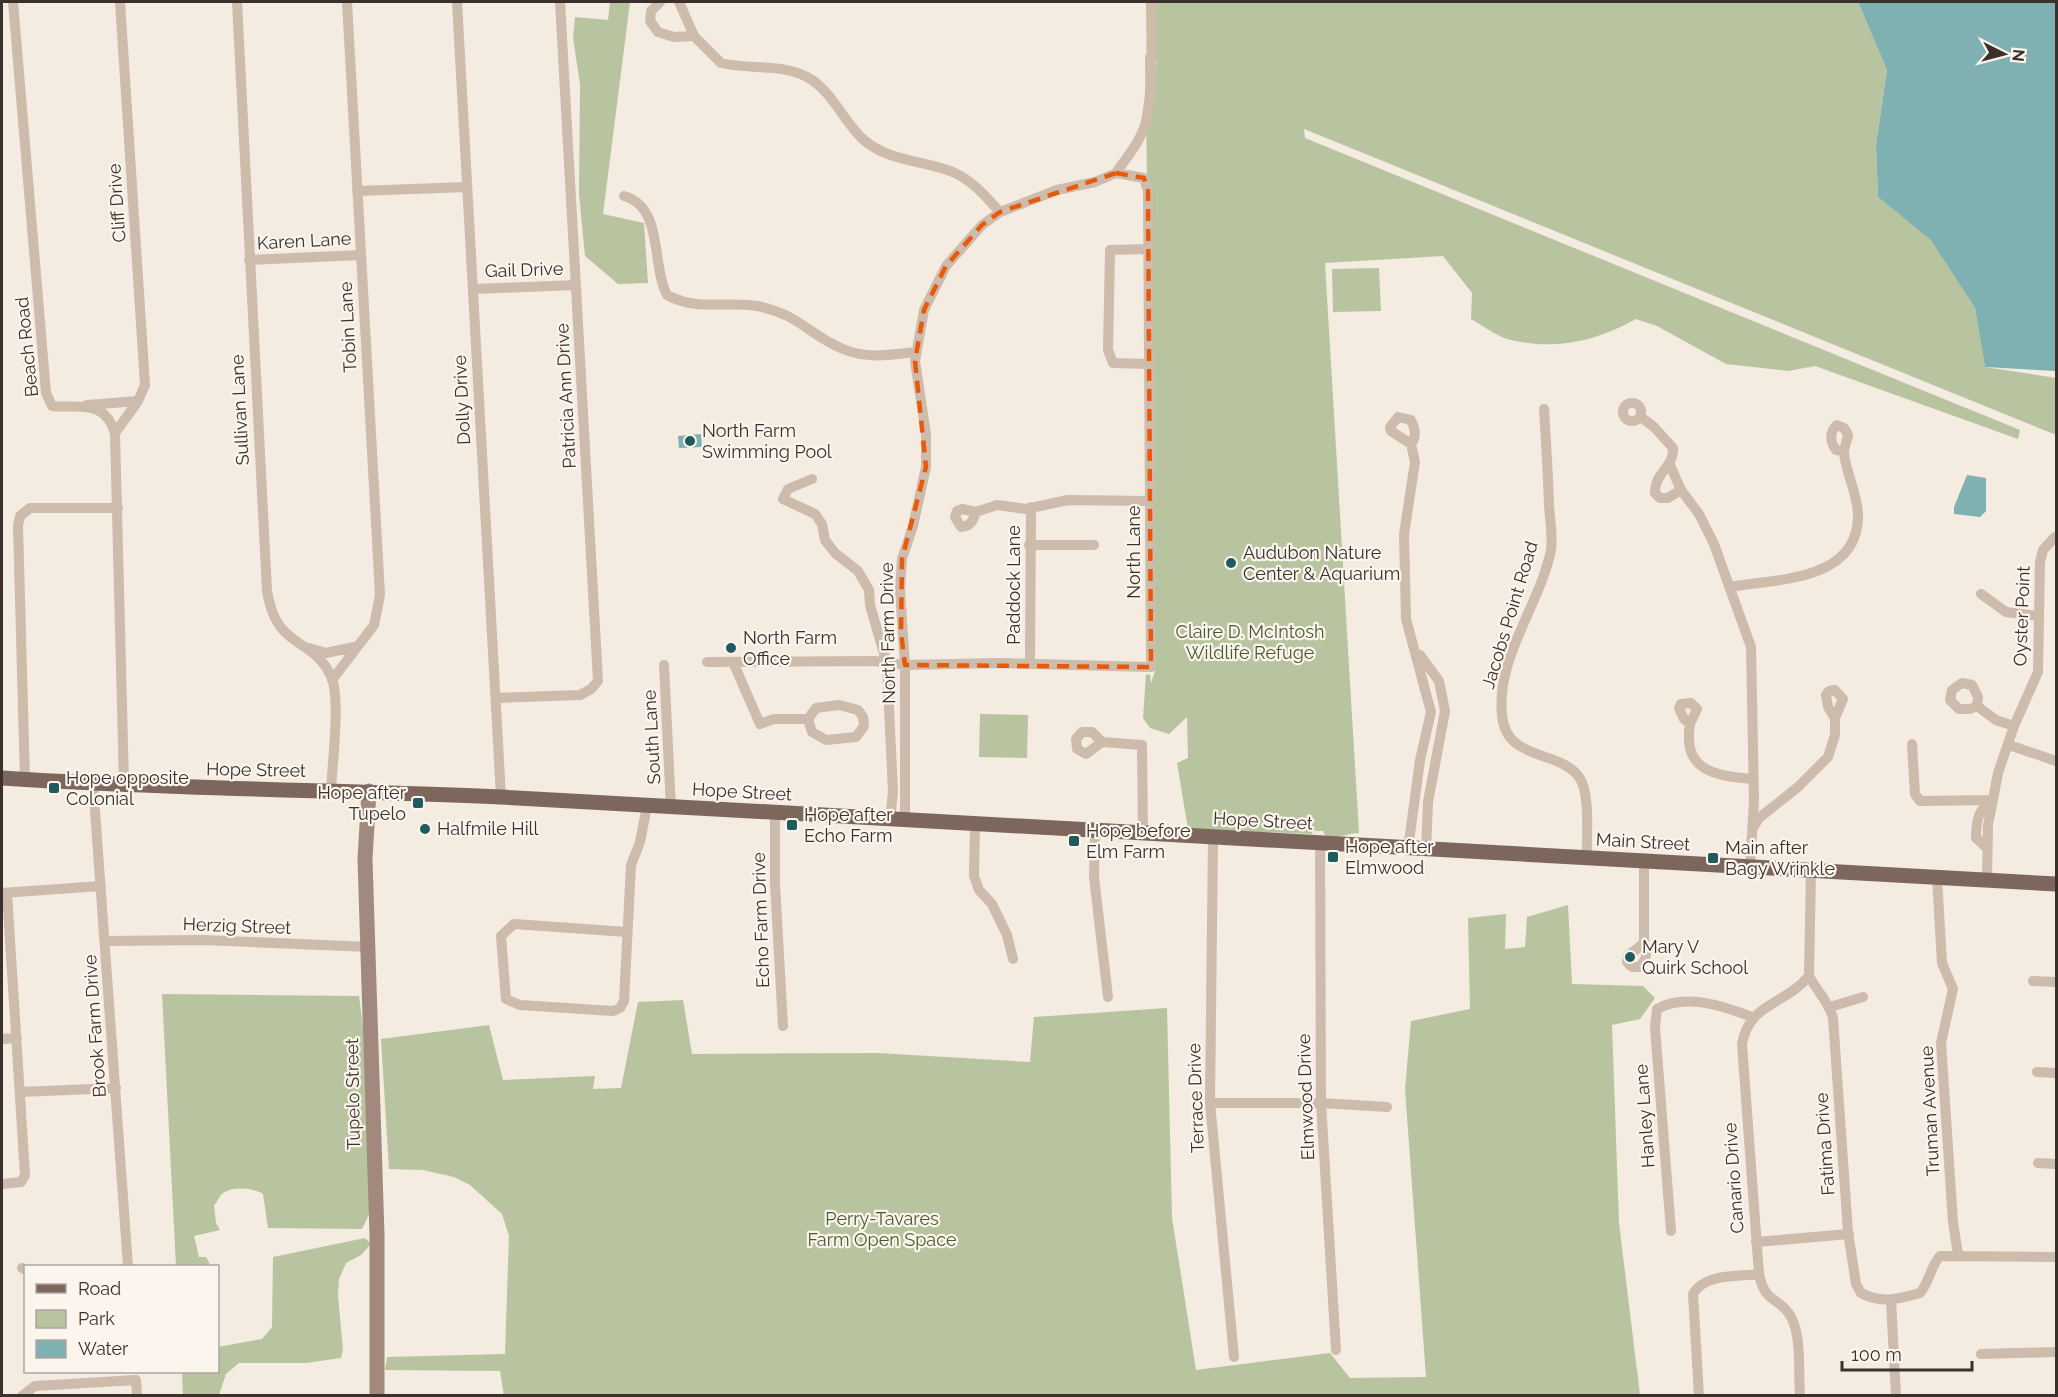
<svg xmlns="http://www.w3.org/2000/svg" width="2058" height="1397" viewBox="0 0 2058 1397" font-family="Raleway,sans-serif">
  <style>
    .green { fill: #b8c4a0 }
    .water { fill: #7fb0b2 }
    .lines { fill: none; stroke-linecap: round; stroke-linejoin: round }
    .minor { stroke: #cdbbac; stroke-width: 10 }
    .secondary { stroke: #a18a7d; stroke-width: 15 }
    .primary { stroke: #7d675c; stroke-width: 15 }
    .marked { fill: none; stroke: #e8590c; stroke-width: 4.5; stroke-dasharray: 12 8; stroke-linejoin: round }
    .poi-dot { fill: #1f5a5e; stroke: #fbf5ee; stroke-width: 2 }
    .labels { text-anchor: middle; stroke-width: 4.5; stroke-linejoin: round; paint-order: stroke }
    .street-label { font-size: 18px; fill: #3b302b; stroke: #fbf5ee }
    .poi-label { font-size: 18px; fill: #3b302b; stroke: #fbf5ee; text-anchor: start }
    .park-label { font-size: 18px; fill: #4a5a2e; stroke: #fbf5ee }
  </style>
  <rect width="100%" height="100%" fill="#f4ebe1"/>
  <!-- green -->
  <path class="green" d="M610,2H630L603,214L644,223L648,283L618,284L585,256L579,194L580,84L573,38L575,17L608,20Z
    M1149,2H1858L1887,70L1876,145L1878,197L1931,239L1975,308L1985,367L2056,378V435L1304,129L1305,138L2020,430L2018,439L1815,366L1788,371L1726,364L1657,326L1636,319C1594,342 1555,351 1507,339C1495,335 1482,325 1471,319L1472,293L1443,256L1325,263L1359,833C1347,833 1338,839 1326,837L1323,831H1313L1312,834L1188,829L1177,763L1188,758L1187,717L1169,734L1150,728L1143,718L1146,674L1150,675L1151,683L1155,671L1145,54L1156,69L1157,61L1149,57Z
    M1379,268L1381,311L1333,312L1332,269Z
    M980,714L1028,715L1027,758L979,757Z
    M1568,905L1572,984L1643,986L1655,998L1640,1019L1612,1025L1619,1223L1640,1395L504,1396L500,1371L385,1370L387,1357L505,1354L509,1236L502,1214L470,1185L454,1177L423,1170L389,1169L381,1039L489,1025L503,1080L595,1076L593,1089L621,1088L638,1002L683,1000L692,1054L878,1053L1030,1062L1034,1017L1167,1008L1172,1218L1196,1370L1330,1353L1350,1378L1426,1377L1405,1089L1411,1021L1470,1009L1468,918L1506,914L1505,949L1525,947L1527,917Z
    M162,994L359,996L363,1026L370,1212L362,1229L268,1228L263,1194C253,1188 233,1186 223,1193C220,1195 217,1202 214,1205L216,1223L220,1230L194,1236L199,1257H206L211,1266H176Z
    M365,1238L371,1244L361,1255L346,1263L339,1279L338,1296L343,1350L341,1358L306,1363H239L226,1374L219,1395H183L182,1372H218V1347L262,1339L272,1327L273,1257Z"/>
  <!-- water -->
  <path class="water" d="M1858,2H2056V371L1985,367L1975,308L1931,240L1878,197L1876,145L1887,70Z
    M701,434L702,447L679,448L678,436Z
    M1967,475L1986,478V511L1980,517L1954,514V507Z"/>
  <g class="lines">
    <!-- minor -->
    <path class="minor" d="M13,2L46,393L52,406C78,409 104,398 115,433L124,784
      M237,2L267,591C276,650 312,636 331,676C341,698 332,765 331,791
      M457,2L501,797
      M660,2L651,11L650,21L658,32L674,37L694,36
      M679,2L694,36L721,63C750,70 780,63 807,77C832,90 844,123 865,141C892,163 926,160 955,173C974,182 986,197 1000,212
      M1116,173C1126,158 1142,140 1146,121C1154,83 1151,41 1151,2
      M357,191L467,187
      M624,196C664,207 651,265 667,295C696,311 727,301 757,306C799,314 809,335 843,349C866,359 891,355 915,352
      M1148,249L1110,250L1108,350L1113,363L1149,364
      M249,260L361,255
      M473,289L576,285
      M1623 412a9 9 0 1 1 18 0a9 9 0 1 1-18 0Z
      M87,405L138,401
      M1544,409C1546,441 1548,473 1549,505C1550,520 1553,536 1551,550C1540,605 1496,657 1502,715C1506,762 1559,749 1579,777C1591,793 1586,838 1587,858
      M1641,417L1654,427L1673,448C1674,468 1654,473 1655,493L1660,498H1668L1681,490
      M115,433L138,401L145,385L120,2
      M1670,465L1681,490L1699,514L1714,544L1751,647L1754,801L1750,867
      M812,479L788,489L783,499L815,514L822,524L825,540L835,553L858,571L869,590L870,605L887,664L893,792L890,820
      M962,509L976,512C973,521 971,526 961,527L955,517L957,511Z
      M976,512L997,505L1026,509L1068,500L1150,501
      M1029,545H1094
      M1730,587C1774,579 1858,582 1858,516C1858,494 1846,474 1844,453C1844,448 1847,441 1848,435L1844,428L1837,425C1829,432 1830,442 1836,450L1843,451
      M1981,594L2006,612L2038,616
      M309,648L326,653L354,647
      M1420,655L1439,681L1445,711L1428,802L1426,850
      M707,662L874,661L905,665L998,663L1151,667L1148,191L1144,178L1116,173L1095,182L1057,190L1000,212L982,225L946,266L924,310L915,361L926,434V467L913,526L902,559L900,590L905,665V821
      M733,662L760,724L774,719H808L816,708L839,705L858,710L863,717L864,726L856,737L826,740L812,732L808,719
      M1030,664L1031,507
      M664,665L671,808
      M332,680L374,625L380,595L347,2
      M1835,690L1843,699L1835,718L1828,707L1826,695L1829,691Z
      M496,698L580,695L591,689L598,681L560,2
      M1691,703L1697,709L1690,724L1684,719L1679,708L1681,704Z
      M1977,706L1978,697L1972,685L1962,683L1952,690L1950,700L1959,709H1970L1977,706L1996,720L2014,726
      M1690,724C1682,771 1715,776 1753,779
      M1102,742L1086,754L1077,749L1076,739L1082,732H1092L1102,742L1142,745L1143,834
      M1912,744L1915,794L1920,801L1992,800
      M2009,745L2056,761
      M25,780L18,526L20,516L30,508H118
      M93,783L128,1266
      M775,813V884L783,1026
      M975,824L974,876L979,890L992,904L1007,935L1013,959
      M1753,828L1759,818L1798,787L1828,757L1835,735V718
      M1095,831L1094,877L1108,997
      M1213,838L1210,1103L1234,1357
      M1320,843L1321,1103L1336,1350
      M1986,847L1976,838C1976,821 1978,810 1992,800
      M1408,849L1420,760L1431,712L1406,619L1404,534L1415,462L1411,444L1391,431L1390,427L1398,417L1411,420C1415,429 1417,436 1411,444
      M1811,870L1809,976C1817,991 1829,1002 1833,1018L1848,1232L1856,1284L1861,1293C1882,1304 1898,1299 1920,1293C1930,1281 1930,1267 1940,1256L2056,1257
      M1937,878L1942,963L1953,989L1941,1043L1953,1222L1958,1255
      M1987,880L1988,825L1998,773L2014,726L2038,672L2040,562L2043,550L2055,537
      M2,893L101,886
      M627,932L514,924L501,936L506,999L520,1005L613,1011L620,1008L624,1001L631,865L640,842L647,806
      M105,941L204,940L369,947
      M1644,943C1648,953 1647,960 1639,967H1632L1627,962L1628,956L1644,943V861
      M2033,981L2056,982
      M1830,1007L1863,997
      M2,1039L17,1038
      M2037,1072L2056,1073
      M20,1092L116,1088
      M1210,1103H1321L1387,1107
      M2038,1163L2056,1164
      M2,1184L21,1182L25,1175L7,893
      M1671,1231L1655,1028L1657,1009C1685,993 1724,1006 1752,1017
      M1756,1242L1849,1234
      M22,1268L26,1270
      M1891,1300L1896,1396
      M1981,1354L2056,1352
      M22,1396L35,1386L136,1380L137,1396
      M1699,1396L1693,1294C1705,1273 1738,1277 1759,1274
      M1800,1396C1798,1371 1802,1338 1791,1317C1780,1296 1765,1305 1759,1274L1742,1044C1749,1003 1785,1005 1809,976"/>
    <!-- secondary -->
    <path class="secondary" d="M369,791L365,859L377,1235V1396"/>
    <!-- primary -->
    <path class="primary" d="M2,778C168,789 334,790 501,797L2056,884"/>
  </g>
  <!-- marked area -->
  <path class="marked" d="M1116,173L1144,178L1148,191L1151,667L905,665L901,632L902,559L926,467L915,361L924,310L946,266L982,225L1000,212Z"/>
  <!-- markers -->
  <g class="poi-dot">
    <circle cx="690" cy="441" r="6"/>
    <circle cx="1231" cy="563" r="6"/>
    <circle cx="731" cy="648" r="6"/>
    <rect x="48" y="782" width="12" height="12" rx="3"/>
    <rect x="412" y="797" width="12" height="12" rx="3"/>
    <rect x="786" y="819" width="12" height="12" rx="3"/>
    <circle cx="425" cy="829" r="6"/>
    <rect x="1068" y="835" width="12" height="12" rx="3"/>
    <rect x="1327" y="851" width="12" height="12" rx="3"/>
    <rect x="1707" y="852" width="12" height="12" rx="3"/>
    <circle cx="1630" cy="957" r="6"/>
  </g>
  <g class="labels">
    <!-- street labels -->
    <g class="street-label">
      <text transform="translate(117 203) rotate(-94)" y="6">Cliff Drive</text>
      <text transform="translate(304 241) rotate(-3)" y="6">Karen Lane</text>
      <text transform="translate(524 270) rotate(-2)" y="6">Gail Drive</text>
      <text transform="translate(348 327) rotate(-93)" y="6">Tobin Lane</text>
      <text transform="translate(27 347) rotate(-96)" y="6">Beach Road</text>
      <text transform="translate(566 396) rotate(-93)" y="6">Patricia Ann Drive</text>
      <text transform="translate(462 400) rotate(-93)" y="6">Dolly Drive</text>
      <text transform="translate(240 410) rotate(-93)" y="6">Sullivan Lane</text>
      <text transform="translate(1134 552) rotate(-90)" y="6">North Lane</text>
      <text transform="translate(1014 585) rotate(-90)" y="6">Paddock Lane</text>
      <text transform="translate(1510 615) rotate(-73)" y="6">Jacobs Point Road</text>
      <text transform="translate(2022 616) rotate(-88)" y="6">Oyster Point</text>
      <text transform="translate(888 633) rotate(-91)" y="6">North Farm Drive</text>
      <text transform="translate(652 737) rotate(-93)" y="6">South Lane</text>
      <text transform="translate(256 770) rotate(1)" y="6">Hope Street</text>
      <text transform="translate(742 792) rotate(3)" y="6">Hope Street</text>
      <text transform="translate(1263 821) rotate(3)" y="6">Hope Street</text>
      <text transform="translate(1643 842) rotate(3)" y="6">Main Street</text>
      <text transform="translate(761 920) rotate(-92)" y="6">Echo Farm Drive</text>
      <text transform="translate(237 926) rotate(2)" y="6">Herzig Street</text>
      <text transform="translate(95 1026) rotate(-94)" y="6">Brook Farm Drive</text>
      <text transform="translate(353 1094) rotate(-91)" y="6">Tupelo Street</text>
      <text transform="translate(1306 1097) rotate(-92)" y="6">Elmwood Drive</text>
      <text transform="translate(1196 1098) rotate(-92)" y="6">Terrace Drive</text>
      <text transform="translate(1930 1111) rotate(-93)" y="6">Truman Avenue</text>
      <text transform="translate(1645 1116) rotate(-94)" y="6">Hanley Lane</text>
      <text transform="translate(1825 1144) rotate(-94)" y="6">Fatima Drive</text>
      <text transform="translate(1734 1178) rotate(-94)" y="6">Canario Drive</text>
    </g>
    <!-- poi labels -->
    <g class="poi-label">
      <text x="702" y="437">North Farm<tspan x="702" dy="21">Swimming Pool</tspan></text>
      <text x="1243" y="559">Audubon Nature<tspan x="1243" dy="21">Center &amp; Aquarium</tspan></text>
      <text x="743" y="644">North Farm<tspan x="743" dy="21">Office</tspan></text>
      <text x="66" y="784">Hope opposite<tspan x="66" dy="21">Colonial</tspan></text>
      <text x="406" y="799" text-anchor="end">Hope after<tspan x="406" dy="21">Tupelo</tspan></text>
      <text x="804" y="821">Hope after<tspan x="804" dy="21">Echo Farm</tspan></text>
      <text x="437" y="835">Halfmile Hill</text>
      <text x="1086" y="837">Hope before<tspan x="1086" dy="21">Elm Farm</tspan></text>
      <text x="1345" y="853">Hope after<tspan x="1345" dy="21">Elmwood</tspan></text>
      <text x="1725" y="854">Main after<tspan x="1725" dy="21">Bagy Wrinkle</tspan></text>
      <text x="1642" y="953">Mary V<tspan x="1642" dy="21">Quirk School</tspan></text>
    </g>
    <!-- park labels -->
    <g class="park-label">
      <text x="1250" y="638">Claire D. McIntosh<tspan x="1250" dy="21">Wildlife Refuge</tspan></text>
      <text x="882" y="1225">Perry-Tavares<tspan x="882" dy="21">Farm Open Space</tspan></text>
    </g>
  </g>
  <!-- border -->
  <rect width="2058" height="1397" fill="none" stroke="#3b302b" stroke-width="6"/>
  <!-- legend -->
  <rect x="24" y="1265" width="195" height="108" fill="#fbf5ee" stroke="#aea6a0" stroke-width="1.5"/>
  <rect x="36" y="1284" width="30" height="9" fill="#7d675c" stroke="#aea6a0" stroke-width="1.5"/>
  <text x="78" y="1295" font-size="18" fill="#3b302b">Road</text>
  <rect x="36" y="1310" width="30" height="18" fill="#b8c4a0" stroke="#aea6a0" stroke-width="1.5"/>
  <text x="78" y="1325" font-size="18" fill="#3b302b">Park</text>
  <rect x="36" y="1340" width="30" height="18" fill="#7fb0b2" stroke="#aea6a0" stroke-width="1.5"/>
  <text x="78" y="1355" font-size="18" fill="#3b302b">Water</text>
  <!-- north arrow -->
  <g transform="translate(2004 54) rotate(96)" stroke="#fbf5ee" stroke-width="4.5" paint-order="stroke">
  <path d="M0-4.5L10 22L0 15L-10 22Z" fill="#3b302b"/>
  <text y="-9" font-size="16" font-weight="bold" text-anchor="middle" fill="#3b302b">N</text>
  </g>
  <!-- scale -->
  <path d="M1842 1361v9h130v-9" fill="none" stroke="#3b302b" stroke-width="3"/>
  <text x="1851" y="1361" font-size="18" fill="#3b302b" stroke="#fbf5ee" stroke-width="4.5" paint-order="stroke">100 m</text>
</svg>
